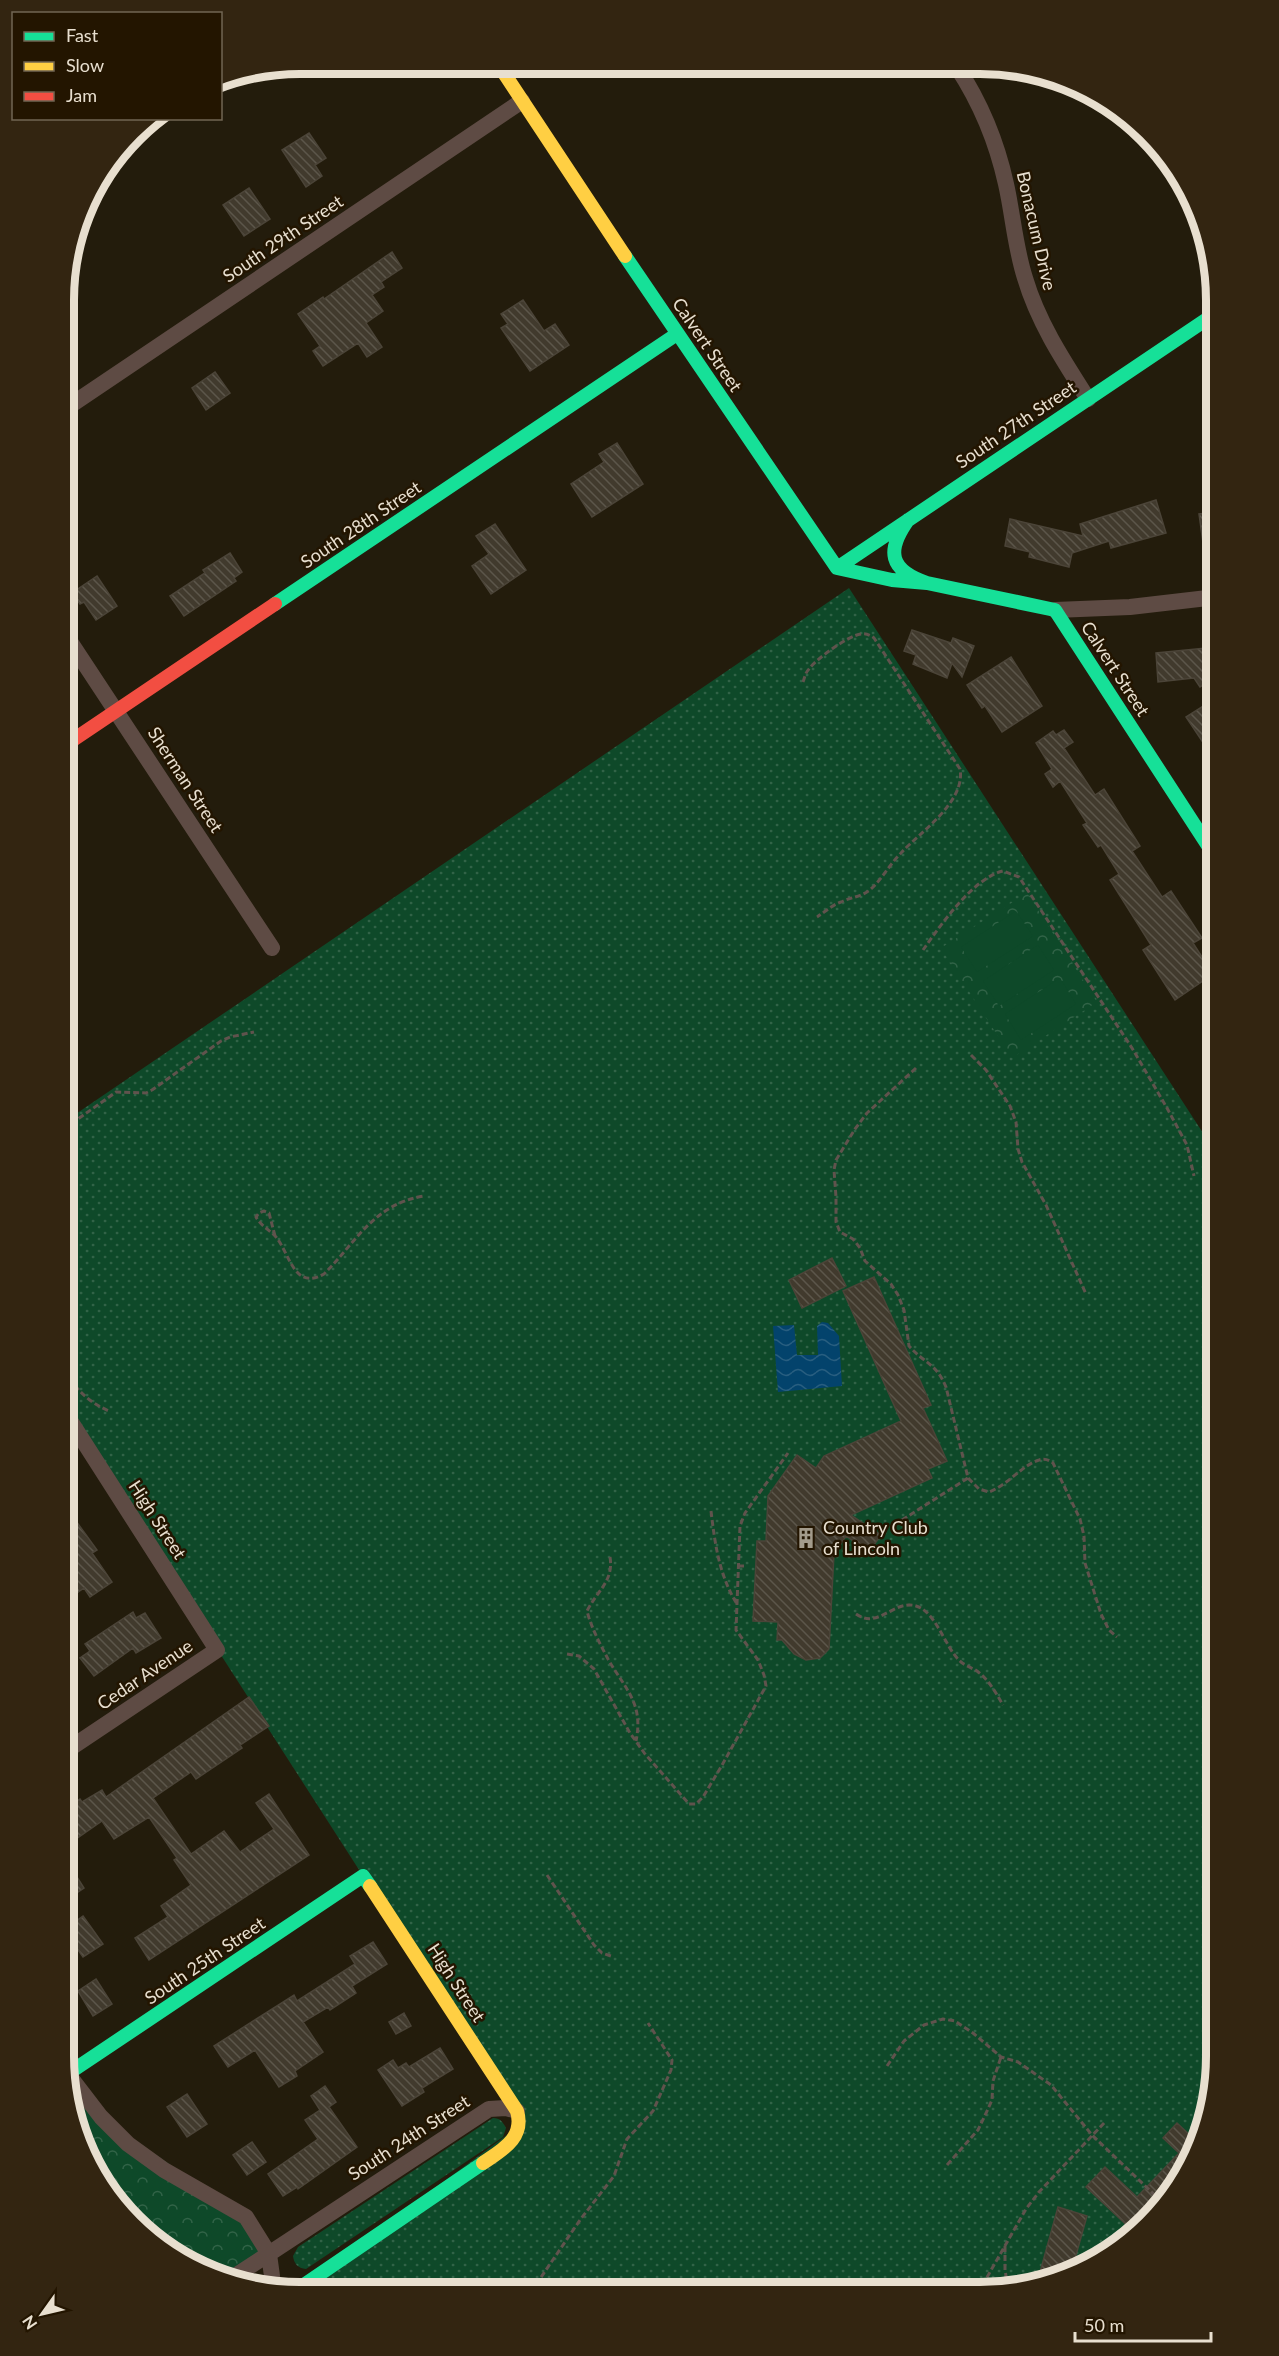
<svg xmlns="http://www.w3.org/2000/svg" width="1279" height="2356" viewBox="0 0 1279 2356" font-family="Lato,sans-serif">
  <style>
    .grass { fill: url(#grass-dots) }
    .forest { fill: url(#forest-crowns) }
    .pitch { fill: #0e4929 }
    .water { fill: url(#water-waves) }
    .building { fill: url(#building-back-hatch); stroke: #4b4438; stroke-width: 1.5 }
    .lines { fill: none; stroke-linecap: round; stroke-linejoin: round }
    .path { stroke: #60534d; stroke-width: 3; stroke-dasharray: 6 3; stroke-linecap: butt }
    .street { stroke: #5e4b44; stroke-width: 16 }
    .fast { stroke: #16e098; stroke-width: 14 }
    .slow { stroke: #ffcf43; stroke-width: 14 }
    .jam { stroke: #f24e42; stroke-width: 14 }
    .labels { text-anchor: middle; stroke-width: 5; stroke-linejoin: round; paint-order: stroke }
    .street-label { font-size: 18px; fill: #e8dfcf; stroke: #231500 }
    .poi-label { font-size: 18px; fill: #e8dfcf; stroke: #231500; text-anchor: start }
    .rim { fill: none; stroke: #e8dfcf; stroke-width: 8 }
  </style>
  <defs>
    <pattern id="grass-dots" width="8" height="8" patternUnits="userSpaceOnUse" patternTransform="scale(1.5)"><rect width="8" height="8" fill="#0e4929"/><path d="M2 2h.1M6 6h.1" fill="none" stroke="#316347" stroke-width="1.8" stroke-linecap="round"/></pattern>
    <pattern id="forest-crowns" width="20" height="18" patternUnits="userSpaceOnUse" patternTransform="scale(1.5)"><rect width="20" height="18" fill="#0e4929"/><path d="M2 6a3 3 0 1 1 6 0M12 15a3 3 0 1 1 6 0" fill="none" stroke="#316347"/></pattern>
    <pattern id="water-waves" width="16" height="10" patternUnits="userSpaceOnUse" patternTransform="scale(1.5)"><rect width="16" height="10" fill="#03436c"/><path d="M0 5q4-4 8 0t8 0" fill="none" stroke="#285e80"/></pattern>
    <pattern id="building-back-hatch" width="6" height="6" patternUnits="userSpaceOnUse" patternTransform="scale(1.5)"><rect width="6" height="6" fill="#413a2d"/><path d="M-1 5l2 2M0 0l6 6M5-1l2 2" fill="none" stroke="#5c564a"/></pattern>
  </defs>
  <rect width="100%" height="100%" fill="#231c0c"/>
  <!-- grass -->
  <path class="grass" d="M849,588L1216,1153L1215,2072L1198,2146L1167,2201L1111,2253L1056,2280L979,2293L295,2291L519,2126L363,1876L64,1411V1122Z
    M493,2118C500,2118 503,2122 506,2128L503,2137L306,2269C298,2268 294,2264 293,2256L298,2247Z"/>
  <!-- forest -->
  <path class="forest" d="M1027,893L1097,1002L1012,1058L941,948Z
    M65,2067L101,2117L246,2217L269,2254L229,2280L209,2275L144,2234L103,2188L76,2133Z"/>
  <!-- pitch -->
  <path class="pitch" d="M1016,911L1033,936L977,972L961,947Z
    M1038,945L1054,970L999,1006L983,981Z
    M1060,978L1076,1004L1021,1040L1005,1014Z"/>
  <!-- water -->
  <path class="water" d="M822,1322L828,1323L839,1336L842,1386L778,1392L773,1326L794,1325L797,1355H818L817,1326Z"/>
  <!-- building -->
  <path class="building" d="M309,133L326,158L315,165L322,176L306,187L282,150Z
    M249,188L270,219L244,236L223,205Z
    M392,252L402,268L381,282L384,287L372,295L383,311L366,323L382,347L367,357L358,343L323,366L313,351L320,346L298,314L323,297L324,299Z
    M523,300L544,331L555,324L569,345L530,371L501,328L508,324L501,314Z
    M215,372L230,393L206,410L192,388Z
    M617,443L643,484L592,517L571,484L604,462L599,454Z
    M1156,500L1166,533L1111,548L1109,541L1072,553L1069,567L1029,557L1030,552L1005,546L1010,519L1083,536L1080,524Z
    M1216,512V571L1207,572L1199,514Z
    M495,524L526,570L491,594L472,566L489,554L476,536Z
    M230,553L242,572L234,578L236,581L184,616L170,596L205,573L203,570Z
    M97,576L117,606L96,620L84,602L80,604L72,593Z
    M912,630L951,643L953,638L974,646L962,677L952,663L947,678L913,664L916,655L904,651Z
    M1216,647V677L1200,687L1194,678L1158,682L1156,653Z
    M1011,657L1042,706L1002,732L985,706L982,708L967,685Z
    M1208,703L1216,715V762L1186,717Z
    M1064,730L1073,742L1064,748L1095,795L1104,789L1140,846L1132,851L1162,897L1171,891L1202,938L1193,943L1213,974L1175,1000L1143,950L1151,945L1110,880L1119,874L1101,845L1098,847L1083,825L1087,823L1060,781L1053,787L1045,774L1052,769L1036,743L1053,731L1056,735Z
    M832,1258L846,1286L802,1308L789,1280Z
    M874,1277L931,1405L923,1408L947,1461L928,1469L932,1478L851,1515L881,1535L869,1552L846,1536L834,1554L829,1649L820,1658L806,1660L794,1654L782,1640H777L778,1622L753,1621L757,1541H766L768,1496L797,1455L816,1468L824,1456L901,1421L843,1291Z
    M64,1509L73,1523L76,1521L97,1550L92,1553L112,1582L90,1597L84,1588L64,1602Z
    M133,1612L136,1618L145,1613L161,1638L136,1653L133,1648L94,1676L80,1658L90,1651L85,1644Z
    M249,1697L269,1726L240,1745L242,1748L196,1779L191,1772L153,1798L191,1854L224,1831L240,1852L274,1829L256,1803L269,1794L309,1855L149,1960L135,1938L168,1917L161,1906L191,1885L174,1860L177,1858L149,1817L114,1839L102,1821L63,1848V1810L80,1799L82,1802L102,1790L106,1797Z
    M63,1855L84,1888L63,1902Z
    M83,1916L103,1944L83,1957L64,1930Z
    M373,1942L387,1964L352,1986L356,1993L330,2010L328,2007L303,2022L323,2052L295,2071L297,2076L279,2087L255,2050L228,2067L214,2046L294,1995L297,2001L355,1964L350,1956Z
    M96,1979L112,2004L93,2016L78,1991Z
    M404,2013L411,2026L396,2034L389,2022Z
    M440,2048L453,2069L422,2088L424,2092L402,2106L378,2070L393,2060L398,2068L406,2063L409,2067Z
    M325,2086L336,2102L329,2107L357,2147L298,2189L297,2187L283,2196L268,2174L318,2139L305,2120L320,2110L311,2096Z
    M187,2094L207,2124L187,2137L167,2107Z
    M1177,2123L1193,2138L1202,2131L1198,2146L1167,2201L1134,2232L1086,2187L1105,2167L1137,2197L1179,2153L1163,2138Z
    M252,2142L266,2162L247,2175L233,2155Z
    M1058,2207L1087,2216L1071,2273L1056,2280L1037,2283Z"/>
  <g class="lines">
    <!-- path -->
    <path class="path" d="M803,682C805,677 805,673 809,669C816,659 849,635 861,634C866,633 870,635 874,638L960,769C966,802 920,832 901,853C890,864 882,879 871,889C862,897 851,897 841,902C832,905 825,912 817,917
      M923,950C940,926 973,878 1003,871L1019,877L1132,1048L1167,1108L1187,1145L1194,1176
      M971,1055L986,1070L1010,1106L1016,1122L1018,1149L1022,1162L1046,1205L1086,1294
      M916,1068L867,1113L855,1129L836,1160L834,1170L836,1197V1222L840,1232L853,1239L860,1248L865,1261L891,1284L898,1295L904,1310L909,1346C925,1364 936,1363 946,1387L968,1478L979,1489L989,1492C1008,1485 1022,1465 1039,1460C1045,1458 1049,1460 1053,1463L1080,1519L1084,1536L1085,1563L1101,1614L1109,1630L1117,1637
      M64,1129L116,1092L146,1093L152,1090L221,1041L230,1037L254,1032
      M275,1236L269,1213L264,1211L259,1213L256,1217C261,1226 270,1230 276,1237C290,1254 294,1291 324,1274C357,1241 374,1204 424,1196
      M64,1371C77,1390 88,1402 109,1411
      M711,1511C715,1544 719,1575 737,1604
      M902,1520L968,1478
      M610,1557C614,1581 597,1591 587,1611C591,1627 600,1644 608,1659C625,1689 644,1703 636,1741
      M738,1566H746
      M856,1614C876,1628 889,1606 909,1605C935,1604 944,1648 961,1662C966,1666 972,1668 977,1671C989,1680 996,1693 1003,1705
      M567,1654L579,1656L594,1669L630,1733L645,1754L689,1804H696L703,1797L721,1767L766,1686L764,1675L758,1660L736,1630L740,1526L745,1513L788,1453
      M547,1875L594,1945L602,1953L611,1956
      M887,2066L904,2041L924,2025L943,2019L955,2021L973,2033L1001,2057L1018,2062L1051,2085L1092,2135L1164,2204
      M947,2165L978,2130L988,2109L992,2100L993,2081L1001,2057
      M1005,2246V2270L1008,2288
      M531,2292L580,2220L614,2176L627,2139L653,2111L671,2070L672,2060L648,2023
      M978,2293L1026,2209L1039,2192L1105,2122"/>
    <!-- street -->
    <path class="street" d="M957,67C980,102 997,143 1006,184C1013,215 1015,247 1025,278C1038,322 1063,360 1088,399
      M65,409L522,101
      M1055,610L1130,607L1216,597
      M65,634L272,948
      M63,1753L217,1650L64,1411
      M65,2067L68,2074L101,2117L128,2144L164,2170L246,2217L269,2254L274,2291
      M229,2280L489,2109L506,2108L517,2111"/>
    <!-- fast -->
    <path class="fast" d="M625,256L837,568L892,580L927,583
      M908,520C886,551 889,570 927,583L1055,610L1216,858
      M837,568L1216,313
      M275,604L677,334
      M66,2075L363,1876L370,1886
      M295,2291L483,2163"/>
    <!-- slow -->
    <path class="slow" d="M498,64L625,256
      M370,1886L517,2111C525,2138 502,2150 483,2163"/>
    <!-- jam -->
    <path class="jam" d="M64,746L275,604"/>
  </g>
  <!-- icons -->
  <defs>
    <symbol id="building-bare" viewBox="-9 -9 18 18"><path d="M-4-6H4V6H1V3H-1V6H-4ZM-2.5-4.3h1.7v1.8h-1.7ZM.8-4.3h1.7v1.8H.8ZM-2.5-1h1.7V.8h-1.7ZM.8-1h1.7V.8H.8Z" fill="#a39b8b" stroke="#231500" stroke-width="2.5" paint-order="stroke"/></symbol>
  </defs>
  <g fill-rule="evenodd">
    <use href="#building-bare" x="791" y="1523" width="30" height="30"/>
  </g>
  <g class="labels">
    <!-- street labels -->
    <g class="street-label">
      <text transform="translate(1036 231) rotate(77)" y="6">Bonacum Drive</text>
      <text transform="translate(283 239) rotate(-34)" y="6">South 29th Street</text>
      <text transform="translate(707 345) rotate(56)" y="6">Calvert Street</text>
      <text transform="translate(1016 425) rotate(-34)" y="6">South 27th Street</text>
      <text transform="translate(361 525) rotate(-34)" y="6">South 28th Street</text>
      <text transform="translate(1115 669) rotate(57)" y="6">Calvert Street</text>
      <text transform="translate(185 780) rotate(57)" y="6">Sherman Street</text>
      <text transform="translate(157 1520) rotate(57)" y="6">High Street</text>
      <text transform="translate(145 1675) rotate(-34)" y="6">Cedar Avenue</text>
      <text transform="translate(205 1961) rotate(-34)" y="6">South 25th Street</text>
      <text transform="translate(456 1983) rotate(57)" y="6">High Street</text>
      <text transform="translate(409 2138) rotate(-33)" y="6">South 24th Street</text>
    </g>
    <!-- poi labels -->
    <g class="poi-label">
      <text x="823" y="1534">Country Club<tspan x="823" dy="21">of Lincoln</tspan></text>
    </g>
  </g>
  <!-- crop -->
  <path d="M0 0H1279V2356H0ZM300 74H980A226 226 0 0 1 1206 300V2056A226 226 0 0 1 980 2282H300A226 226 0 0 1 74 2056V300A226 226 0 0 1 300 74Z" fill="#332511" fill-rule="evenodd"/>
  <path class="rim" d="M300 74H980A226 226 0 0 1 1206 300V2056A226 226 0 0 1 980 2282H300A226 226 0 0 1 74 2056V300A226 226 0 0 1 300 74Z"/>
  <!-- legend -->
  <rect x="12" y="12" width="210" height="108" fill="#231500" stroke="#726653" stroke-width="1.5"/>
  <rect x="24" y="32" width="30" height="9" fill="#16e098" stroke="#726653" stroke-width="1.5"/>
  <text x="66" y="42" font-size="18" fill="#e8dfcf">Fast</text>
  <rect x="24" y="62" width="30" height="9" fill="#ffcf43" stroke="#726653" stroke-width="1.5"/>
  <text x="66" y="72" font-size="18" fill="#e8dfcf">Slow</text>
  <rect x="24" y="92" width="30" height="9" fill="#f24e42" stroke="#726653" stroke-width="1.5"/>
  <text x="66" y="102" font-size="18" fill="#e8dfcf">Jam</text>
  <!-- north arrow -->
  <g transform="translate(42 2314) rotate(236)" stroke="#231500" stroke-width="4.5" paint-order="stroke">
  <path d="M0-4.5L10 22L0 15L-10 22Z" fill="#e8dfcf"/>
  <text y="-9" font-size="16" font-weight="bold" text-anchor="middle" fill="#e8dfcf">N</text>
  </g>
  <!-- scale -->
  <path d="M1075 2332v9h136v-9" fill="none" stroke="#e8dfcf" stroke-width="3"/>
  <text x="1084" y="2332" font-size="18" fill="#e8dfcf" stroke="#231500" stroke-width="4.5" paint-order="stroke">50 m</text>
</svg>
